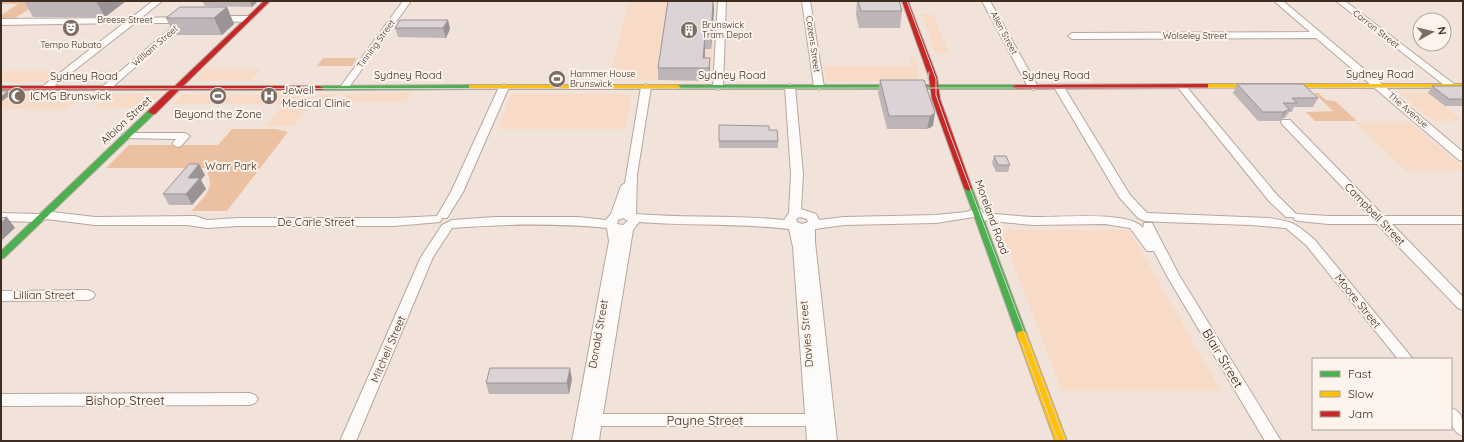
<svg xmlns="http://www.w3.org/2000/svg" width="1464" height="442" viewBox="0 0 1464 442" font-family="Quicksand,sans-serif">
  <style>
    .built { fill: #f8dbc7 }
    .green { fill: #ebc1a1 }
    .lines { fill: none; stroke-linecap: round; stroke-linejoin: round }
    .street-casing { stroke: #b6a79e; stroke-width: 2 }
    .fast-casing { stroke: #b6a79e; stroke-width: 2 }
    .slow-casing { stroke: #b6a79e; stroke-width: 2 }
    .jam-casing { stroke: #b6a79e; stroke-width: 2 }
    .street { fill: #fdfbf9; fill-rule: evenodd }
    .fast { fill: #4caf50; fill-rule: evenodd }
    .slow { fill: #ffc107; fill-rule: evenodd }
    .jam { fill: #c62828; fill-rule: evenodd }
    .tram { stroke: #d8d3d0; stroke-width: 1 }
    .wall { fill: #bdb5b8 }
    .shaded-wall { fill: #9a9496 }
    .building { fill: #dcd3d6; stroke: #9a9496 }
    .labels { text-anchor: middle; stroke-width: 4; stroke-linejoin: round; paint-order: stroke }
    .far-street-label { font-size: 9px; fill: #3e2d21; stroke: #fcf3ed }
    .far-poi-label { font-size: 9px; fill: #3e2d21; stroke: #fcf3ed; text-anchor: start }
    .street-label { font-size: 11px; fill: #3e2d21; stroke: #fcf3ed }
    .poi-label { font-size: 11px; fill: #3e2d21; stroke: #fcf3ed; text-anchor: start }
    .park-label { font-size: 11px; fill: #4a2c14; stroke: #fcf3ed }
    .near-street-label { font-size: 13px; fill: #3e2d21; stroke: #fcf3ed }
  </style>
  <rect width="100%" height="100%" fill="#f2e3da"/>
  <!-- built -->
  <path class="built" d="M629,1H715L711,81L608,79Z
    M921,14H933L949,53H936Z
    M909,56L914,57L920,75L918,79L914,81H826L824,66H912Z
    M205,69H261L251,80L194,81Z
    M1,71H64L50,82H1Z
    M98,71H122L110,81H86Z
    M411,93L406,102L340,103L345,94Z
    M1399,93H1428L1463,121H1433Z
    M85,94L67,109H1V95Z
    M110,94H161L147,107H95Z
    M182,94H235L289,95L281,104H172Z
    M320,94H335L327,106H312Z
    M512,94H632L625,129H497Z
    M289,97H316L294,126H265Z
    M1355,123H1411L1463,167V171H1406Z
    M1000,230H1129L1221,391H1062Z"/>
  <!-- green -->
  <path class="green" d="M4,1H42L15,18L1,19V15L18,4H1Z
    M323,58H357L352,66H317Z
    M1314,93H1318L1326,100L1335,101L1357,121H1315L1306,112L1333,111Z
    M232,129H276L288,132L227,211H192C205,195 217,189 205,168H106L129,145H218Z"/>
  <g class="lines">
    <defs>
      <path id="street" d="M153,1H162L141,18L182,17L188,21L109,90H103L101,88L103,86L177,23H135L49,90H43L41,88L43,86L124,23L1,25V19L131,18Z
        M403,1H411L347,90H341L339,88L341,86Z
        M718,1H726L723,87L718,90L713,87Z
        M802,1H810L824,87L819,90L814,87Z
        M982,1H990L1038,87L1036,89L1033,90L1028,87Z
        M1274,1H1283L1463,152V161L1459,160L1316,38L1072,39L1068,36L1072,33L1310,32Z
        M1336,1H1345L1454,84L1456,86L1454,88H1448Z
        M216,16H248L252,19L248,22L213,21L212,19Z
        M504,84L509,87L463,192L447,218H442L440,222L394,226H238L207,228L187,225H95L46,219L41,222L1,221V213L39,214L44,211L95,217L195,216L207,220L238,218H394L437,216L451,192L499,87Z
        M646,84L651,87L637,175L636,214C685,218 735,215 784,220L789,213L791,174L785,87L790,84L795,87L803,174L801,209L816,214L819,220L844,217L936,215L966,212L977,208L981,209L983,213C999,214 1015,216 1032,217C1055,218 1130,210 1143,228L1144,223H1152L1179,275L1281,441H1265L1167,276L1154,251H1147L1130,228L1105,224L1033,225L979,220L974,217L936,223L844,225L815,229V242L837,441H807L806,426H601L599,441H572L609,241L607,228C555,223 504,224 452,228L433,257L356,441H340L421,257L442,225L452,220L495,217H578L606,220L611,214L621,186L625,183L641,87ZM800,217L807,219L808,222L802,224L797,222L796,219ZM623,218L628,221L623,225L617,224L618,220ZM639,222C689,226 739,223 789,229L793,247L805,414H603L633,230Z
        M1059,84L1064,87L1130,195L1147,213L1268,218C1293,221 1296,224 1314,239L1413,359H1398L1306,245L1286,228L1251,225L1163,222L1145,221L1138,218L1119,197L1054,87Z
        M1182,84L1185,85L1277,195L1296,214L1328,216H1370L1282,124L1281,122L1282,120H1290L1384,216H1463V224H1392L1463,297V310L1458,308L1377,224H1328L1299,221L1295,220L1293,217H1286L1269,201L1179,89L1177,87Z
        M127,133H185L190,136L181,146L177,147L172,144L176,139L123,138L122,136L123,134Z
        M88,290L93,292L95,295L93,298L88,300L1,301V291Z
        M250,393L255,395L258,399L255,403L250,405L1,406V394Z
        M1451,408C1464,412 1463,423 1463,436C1450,431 1451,420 1451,408Z"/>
      <path id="fast" d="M472,85H475V89L319,90L315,88L319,86Z
        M674,85H1016L1020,87L1016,89H674Z
        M149,110H152L156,112L4,258L1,259V251Z
        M968,185L972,188L1027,335L1026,338L1022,339L1018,338L1017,335L964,188Z"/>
      <path id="slow" d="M1202,84H1463V88H1202Z
        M469,85H677L681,87L677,89H469Z
        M1022,331L1026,332L1027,335L1067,441H1055L1017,335L1018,332Z"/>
      <path id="jam" d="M264,1H270L183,86H319L323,88L322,90H179L155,114H152L148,112L149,110L170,90H1V86H175Z
        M902,1H908L937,77L940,99L972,188L971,190L968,191L964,188L932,99L929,77Z
        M1205,84H1208V88L1016,89L1012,87L1016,85Z"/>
    </defs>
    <!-- street casing -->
    <use href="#street" class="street-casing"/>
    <!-- fast casing -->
    <use href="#fast" class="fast-casing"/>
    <!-- slow casing -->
    <use href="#slow" class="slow-casing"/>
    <!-- jam casing -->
    <use href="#jam" class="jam-casing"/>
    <!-- street -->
    <use href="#street" class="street"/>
    <!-- fast -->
    <use href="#fast" class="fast"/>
    <!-- slow -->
    <use href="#slow" class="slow"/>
    <!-- jam -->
    <use href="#jam" class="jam"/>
    <!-- tram -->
    <path class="tram" d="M907,1L936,79V95L949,132L1065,441
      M915,85C923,84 929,81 929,72
      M915,88H1247
      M1295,88L1463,87
      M1,89L889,88
      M1021,341L1058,441"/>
  </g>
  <!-- wall -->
  <path class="wall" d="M24,1H126L105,17H33Z
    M202,1H258L252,7L205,6Z
    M713,1L714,10L711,49H705V58H710L709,81L658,80V68Z
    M857,1H899L902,11L900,28H859L856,15Z
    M227,7L234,24L222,35H174L166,18Z
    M448,20L450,29L446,38L398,37L395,28Z
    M880,80H924L933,126L927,129H887L878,93Z
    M1237,84L1318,98L1313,107H1294L1292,112H1289L1285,118H1282L1280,121H1258L1233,93Z
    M1432,86H1463V106H1445L1428,93Z
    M769,130L778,141V148H719V141Z
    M994,156L1010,165L1008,172H996L992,163Z
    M205,175L201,180L206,189L192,205H169L163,194Z
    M572,379L569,394H489L486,383Z"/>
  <!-- shaded-wall -->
  <path class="shaded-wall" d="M96,1H126L105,17Z
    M250,1H258L252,7Z
    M713,1L714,10L711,49V37Z
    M227,7L234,24L222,35L214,18Z
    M448,20L450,29L446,38L443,28Z
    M705,37V49L704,70L703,58Z
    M710,58V70L709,81V68Z
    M8,91L10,95L1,102V97Z
    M1287,110L1282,118L1280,121L1284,112Z
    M935,113L933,126L927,129L930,116Z
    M199,164L205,175L201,180L206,189L192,205L186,194L188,178Z
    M7,217L15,228L1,241V223Z
    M570,368L572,379L569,394L567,383Z"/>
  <!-- building -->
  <path class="building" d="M668,1H713L711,37H705L703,58H710L709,68H658Z
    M858,1H899L902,11H861Z
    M180,7H227L214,18H166Z
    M400,20H448L443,28H395Z
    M880,80H924L935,113L930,116H889Z
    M1237,84H1303L1318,98H1292L1297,103H1283L1290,110H1287L1284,112H1263Z
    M1432,86H1463V99H1449Z
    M1,91H8L1,97Z
    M719,125L769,126V130H777L778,141H719Z
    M994,156H1006L1010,165H998Z
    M189,164H199L188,178H200L186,194H163Z
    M7,217L1,223V218Z
    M490,368H570L567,383H486Z"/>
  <!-- icons -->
  <defs>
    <symbol id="theatre-disc" viewBox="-11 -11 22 22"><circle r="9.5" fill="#7d6d62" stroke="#fcf3ed"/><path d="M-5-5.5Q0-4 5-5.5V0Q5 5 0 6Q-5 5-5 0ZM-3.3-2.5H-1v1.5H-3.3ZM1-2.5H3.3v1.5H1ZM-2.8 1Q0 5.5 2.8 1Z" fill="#fff"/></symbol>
    <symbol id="building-disc" viewBox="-11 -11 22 22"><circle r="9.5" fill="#7d6d62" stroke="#fcf3ed"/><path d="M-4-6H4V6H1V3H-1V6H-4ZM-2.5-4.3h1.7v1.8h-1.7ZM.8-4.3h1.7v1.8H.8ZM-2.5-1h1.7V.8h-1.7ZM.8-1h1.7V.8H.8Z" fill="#fff"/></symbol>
    <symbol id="stadium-disc" viewBox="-11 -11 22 22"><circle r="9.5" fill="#7d6d62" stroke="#fcf3ed"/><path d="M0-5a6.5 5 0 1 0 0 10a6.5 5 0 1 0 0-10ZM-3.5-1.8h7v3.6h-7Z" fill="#fff"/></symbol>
    <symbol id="mosque-disc" viewBox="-11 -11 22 22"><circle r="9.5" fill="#7d6d62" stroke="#fcf3ed"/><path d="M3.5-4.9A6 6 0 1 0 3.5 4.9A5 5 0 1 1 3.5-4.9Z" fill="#fff"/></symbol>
    <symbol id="hospital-disc" viewBox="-11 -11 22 22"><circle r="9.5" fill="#7d6d62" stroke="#fcf3ed"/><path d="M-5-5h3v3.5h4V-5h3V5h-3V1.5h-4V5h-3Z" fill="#fff"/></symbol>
  </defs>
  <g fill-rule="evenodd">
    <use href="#theatre-disc" x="61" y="18" width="20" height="20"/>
    <use href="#building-disc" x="679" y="20" width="20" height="20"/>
    <use href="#stadium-disc" x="547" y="69" width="20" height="20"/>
    <use href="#mosque-disc" x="7" y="86" width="20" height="20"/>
    <use href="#stadium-disc" x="208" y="86" width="20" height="20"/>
    <use href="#hospital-disc" x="259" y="86" width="20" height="20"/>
  </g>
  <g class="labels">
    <!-- far-street labels -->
    <g class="far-street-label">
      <text x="125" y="23">Breese Street</text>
      <text transform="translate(1376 29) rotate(38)" y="3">Carron Street</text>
      <text transform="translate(1004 33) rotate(62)" y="3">Allen Street</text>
      <text x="1195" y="39">Wolseley Street</text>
      <text transform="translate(376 44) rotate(-54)" y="3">Tinning Street</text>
      <text transform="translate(813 44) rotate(82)" y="3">Cozens Street</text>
      <text transform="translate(155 46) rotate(-41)" y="3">William Street</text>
      <text transform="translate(1408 110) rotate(41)" y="3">The Avenue</text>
    </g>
    <!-- far-poi labels -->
    <g class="far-poi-label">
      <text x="702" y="28">Brunswick<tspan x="702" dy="10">Tram Depot</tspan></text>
      <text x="71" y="48" text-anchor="middle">Tempo Rubato</text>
      <text x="570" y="77">Hammer House<tspan x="570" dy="10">Brunswick</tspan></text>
    </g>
    <!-- street labels -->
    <g class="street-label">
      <text x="1380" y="78">Sydney Road</text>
      <text x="408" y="79">Sydney Road</text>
      <text x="732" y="79">Sydney Road</text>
      <text x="1056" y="79">Sydney Road</text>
      <text x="84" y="80">Sydney Road</text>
      <text transform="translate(126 120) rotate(-43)" y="4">Albion Street</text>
      <text transform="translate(1375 214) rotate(46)" y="4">Campbell Street</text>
      <text transform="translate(992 217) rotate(70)" y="4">Moreland Road</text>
      <text x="316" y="226">De Carle Street</text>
      <text x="44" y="299">Lillian Street</text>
      <text transform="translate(1358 301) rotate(51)" y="4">Moore Street</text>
      <text transform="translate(598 334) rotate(-80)" y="4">Donald Street</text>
      <text transform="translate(806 334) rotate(-95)" y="4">Davies Street</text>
      <text transform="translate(388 349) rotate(-67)" y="4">Mitchell Street</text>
    </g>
    <!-- poi labels -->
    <g class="poi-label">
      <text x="282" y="94">Jewell<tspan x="282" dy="13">Medical Clinic</tspan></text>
      <text x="30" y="100">ICMG Brunswick</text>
      <text x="218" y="118" text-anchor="middle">Beyond the Zone</text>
    </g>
    <!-- park labels -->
    <g class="park-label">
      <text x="231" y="170">Warr Park</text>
    </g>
    <!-- near-street labels -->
    <g class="near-street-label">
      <text transform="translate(1223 358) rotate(59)" y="5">Blair Street</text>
      <text x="125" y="405">Bishop Street</text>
      <text x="705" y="425">Payne Street</text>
    </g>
  </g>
  <!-- border -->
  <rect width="1464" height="442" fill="none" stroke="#3e2d21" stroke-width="4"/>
  <!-- legend -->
  <rect x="1312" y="358" width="140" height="72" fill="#fcf3ed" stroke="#b0a49b"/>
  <rect x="1320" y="371" width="20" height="6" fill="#4caf50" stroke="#b0a49b"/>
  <text x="1348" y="378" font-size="12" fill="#3e2d21">Fast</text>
  <rect x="1320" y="391" width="20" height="6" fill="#ffc107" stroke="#b0a49b"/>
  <text x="1348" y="398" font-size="12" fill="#3e2d21">Slow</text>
  <rect x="1320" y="411" width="20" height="6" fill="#c62828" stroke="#b0a49b"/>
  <text x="1348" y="418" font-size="12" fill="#3e2d21">Jam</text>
  <!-- north arrow -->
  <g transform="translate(1432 32) rotate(82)"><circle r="19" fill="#fcf3ed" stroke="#b0a49b"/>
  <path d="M0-3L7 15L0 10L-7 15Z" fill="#7d6d62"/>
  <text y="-6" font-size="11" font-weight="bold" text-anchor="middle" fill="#3e2d21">N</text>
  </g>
</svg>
